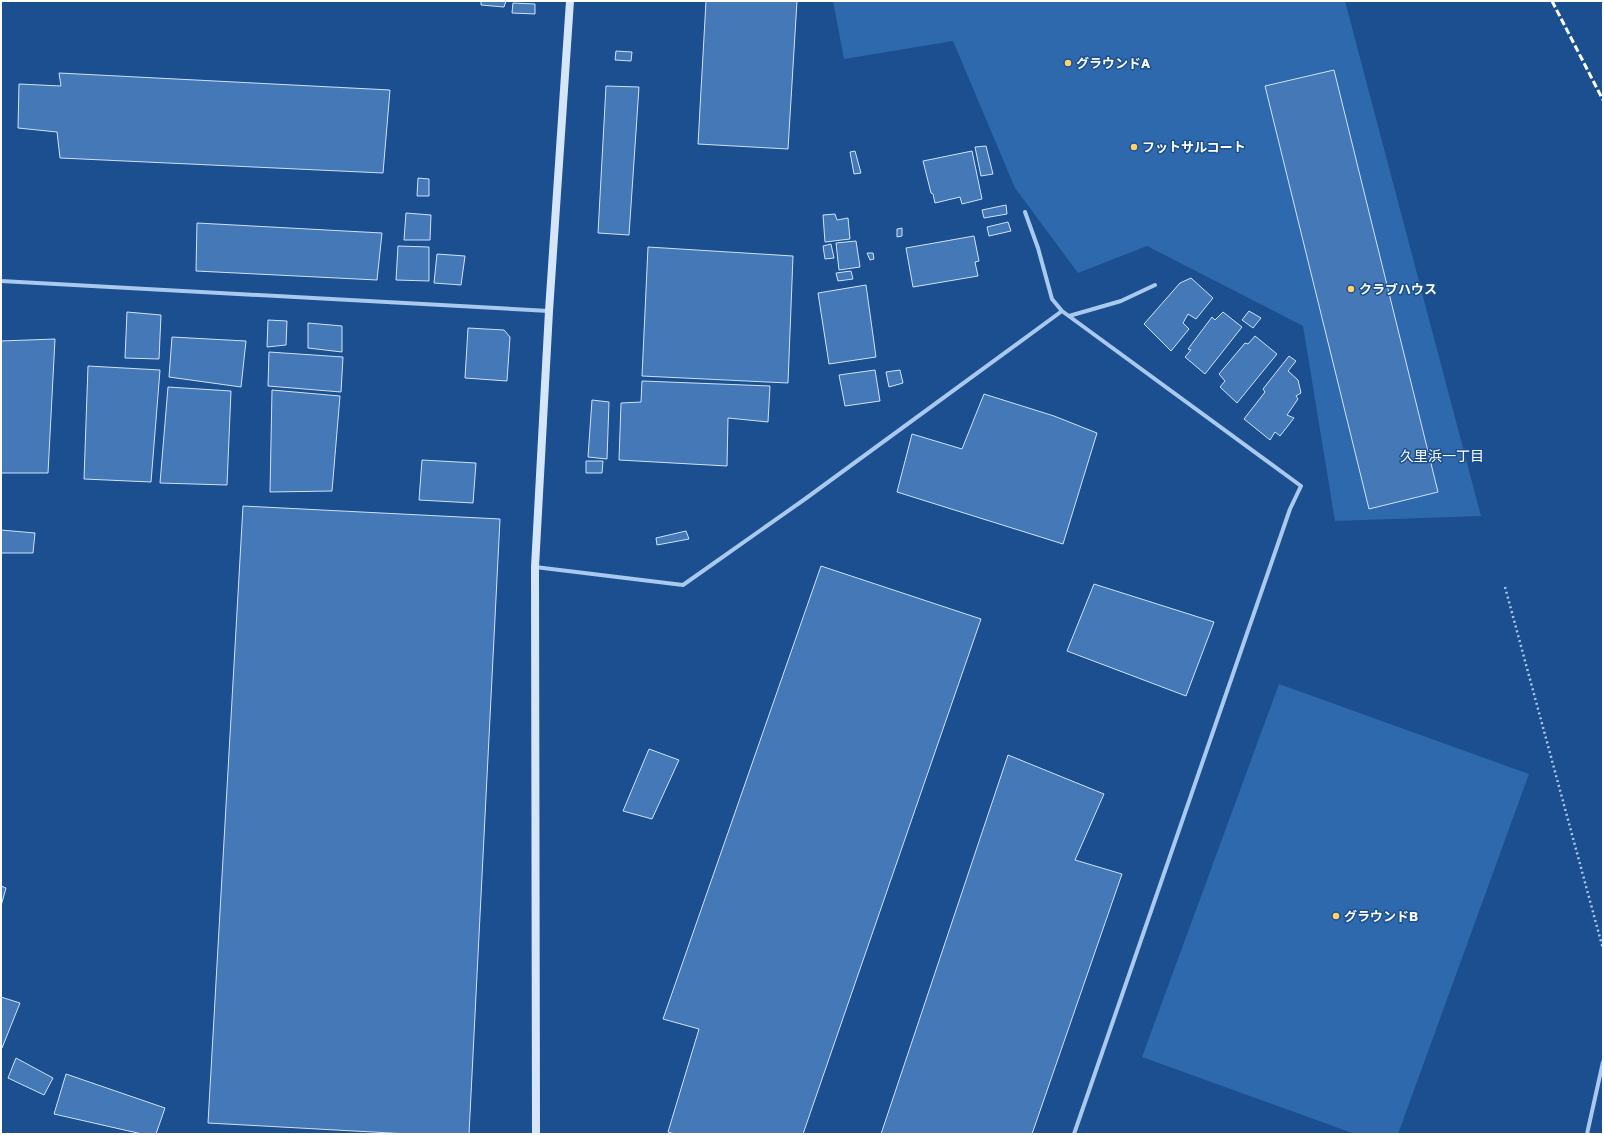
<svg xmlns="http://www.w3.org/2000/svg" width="1604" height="1135" viewBox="0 0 1604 1135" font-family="'Golos Text','Noto Sans JP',sans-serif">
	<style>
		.green { fill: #2e69ad }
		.building { fill: #4478b7; stroke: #cfe3fa }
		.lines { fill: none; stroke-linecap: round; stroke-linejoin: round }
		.path { stroke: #a9c9ee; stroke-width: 2.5; stroke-dasharray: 2 3; stroke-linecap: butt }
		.street { stroke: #a9c9ee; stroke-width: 4 }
		.secondary { stroke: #d6e6fa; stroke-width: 8 }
		.rail { stroke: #fff; stroke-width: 3; stroke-dasharray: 7 3; stroke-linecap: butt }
		.poi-dot { fill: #ffd166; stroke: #1b4f8f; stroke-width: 1.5 }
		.labels { text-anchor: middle; stroke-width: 3; stroke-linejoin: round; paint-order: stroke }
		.poi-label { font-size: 13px; font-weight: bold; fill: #fff; stroke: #1b4f8f; text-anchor: start }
		.neighbourhood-label { font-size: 14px; fill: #fff; stroke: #1b4f8f }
	</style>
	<rect width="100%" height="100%" fill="#1b4f8f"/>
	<path class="green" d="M 833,1 L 1345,1 L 1481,516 L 1335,521 L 1303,326 L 1147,246 L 1078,273 L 1015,188 L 953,41 L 844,59 Z
		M 1279,684 L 1529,774 L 1398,1134 L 1355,1134 L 1142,1057 Z"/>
	<path class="building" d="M 481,1 L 506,1 L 504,7 L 481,5 Z
		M 706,1 L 797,1 L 788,149 L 698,144 Z
		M 513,3 L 535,4 L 535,14 L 512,13 Z
		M 616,51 L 632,52 L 631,61 L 615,60 Z
		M 1334,70 L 1438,492 L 1369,509 L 1265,86 Z
		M 59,73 L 390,90 L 383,173 L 60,158 L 57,132 L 18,128 L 19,84 L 61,86 Z
		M 606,86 L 639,87 L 629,235 L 598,233 Z
		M 986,146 L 993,174 L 981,176 L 975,147 Z
		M 855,151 L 861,173 L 854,174 L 850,152 Z
		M 972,151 L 982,199 L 962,204 L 960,197 L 935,203 L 933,194 L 931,193 L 923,161 Z
		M 418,178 L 429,179 L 429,196 L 417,196 Z
		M 1006,205 L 1007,214 L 984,218 L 982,210 Z
		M 406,213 L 431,215 L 430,240 L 404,240 Z
		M 835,214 L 837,220 L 848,218 L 850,239 L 825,242 L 823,215 Z
		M 1008,222 L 1011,231 L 989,236 L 987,227 Z
		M 197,223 L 382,233 L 377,280 L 196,271 Z
		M 902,228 L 902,236 L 897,237 L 897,229 Z
		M 974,236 L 979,261 L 975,262 L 978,276 L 913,287 L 906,248 Z
		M 856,241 L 860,267 L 839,270 L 836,243 Z
		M 831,244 L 834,258 L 825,259 L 823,246 Z
		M 398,246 L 429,247 L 429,281 L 396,280 Z
		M 648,247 L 793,256 L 788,383 L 642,376 Z
		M 867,253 L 873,253 L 874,259 L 870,260 Z
		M 437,254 L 465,256 L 461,285 L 434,283 Z
		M 851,271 L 853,279 L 838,281 L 836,273 Z
		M 1191,278 L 1213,298 L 1196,319 L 1188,314 L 1183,323 L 1189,329 L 1171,351 L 1144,324 L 1180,283 Z
		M 866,285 L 876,357 L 829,364 L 818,293 Z
		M 1249,311 L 1261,318 L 1253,328 L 1242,320 Z
		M 127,312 L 161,315 L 159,359 L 125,358 Z
		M 1223,312 L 1242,327 L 1205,374 L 1185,357 L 1191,350 L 1188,349 L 1212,317 L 1215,320 Z
		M 268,320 L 287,321 L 286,345 L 267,347 Z
		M 308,323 L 342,326 L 342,352 L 308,348 Z
		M 468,328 L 504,330 L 510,337 L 507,381 L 465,378 Z
		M 1255,336 L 1277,354 L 1237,403 L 1220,387 L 1225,381 L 1219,374 L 1245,343 L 1248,344 Z
		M 172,337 L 246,341 L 241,387 L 169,377 Z
		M 55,339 L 48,473 L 1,473 L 1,341 Z
		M 269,352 L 343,357 L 341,392 L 268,386 Z
		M 1289,356 L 1296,361 L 1288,371 L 1298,380 L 1301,393 L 1296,396 L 1298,399 L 1287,415 L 1294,418 L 1280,436 L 1275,432 L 1270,440 L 1244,419 L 1265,392 L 1263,389 Z
		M 88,366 L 160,370 L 151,482 L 84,479 Z
		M 875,370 L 880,401 L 845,406 L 839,375 Z
		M 900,370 L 903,383 L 889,387 L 886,372 Z
		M 642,381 L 770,386 L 768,422 L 728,418 L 727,466 L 619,460 L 621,403 L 641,402 Z
		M 168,387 L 231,391 L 227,485 L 160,483 Z
		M 272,390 L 340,396 L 332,491 L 270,492 Z
		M 984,394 L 1054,416 L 1097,433 L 1063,544 L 897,492 L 912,434 L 962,449 Z
		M 592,400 L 609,402 L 607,459 L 588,457 Z
		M 422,460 L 476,463 L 473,503 L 419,500 Z
		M 586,461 L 603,461 L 602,473 L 586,473 Z
		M 243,506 L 500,519 L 469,1134 L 409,1134 L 208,1123 Z
		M 1,530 L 35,533 L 33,553 L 1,553 Z
		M 686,531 L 689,539 L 657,545 L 656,538 Z
		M 821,566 L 981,619 L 803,1134 L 675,1134 L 668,1132 L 699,1029 L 663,1019 Z
		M 1094,584 L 1214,622 L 1186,696 L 1067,651 Z
		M 649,749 L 679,760 L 652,819 L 623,811 Z
		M 1008,755 L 1104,794 L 1075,860 L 1122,874 L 1032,1134 L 881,1134 Z
		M 1,886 L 6,888 L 1,906 Z
		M 1,997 L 20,1003 L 2,1048 L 1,1047 Z
		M 16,1058 L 53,1078 L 44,1095 L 8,1078 Z
		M 66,1074 L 165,1108 L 156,1134 L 142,1134 L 54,1114 Z"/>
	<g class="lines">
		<path class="path" d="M 1505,587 L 1603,949"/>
		<path class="street" d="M 1025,212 L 1038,248 L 1052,299 L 1062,311
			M 1,281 L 549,311
			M 1069,316 L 1121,301 L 1155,285
			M 535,567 L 683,585 L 805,499 L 1062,311 L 1301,486 L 1290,509 L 1074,1134
			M 1587,1134 L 1603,1062"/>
		<path class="secondary" d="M 536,1134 L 535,567 L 549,311 L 570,1"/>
		<path class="rail" d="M 1552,1 L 1603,100"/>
	</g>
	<g class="poi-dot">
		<circle cx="1068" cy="63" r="4"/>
		<circle cx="1134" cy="147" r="4"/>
		<circle cx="1351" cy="289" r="4"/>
		<circle cx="1336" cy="916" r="4"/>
	</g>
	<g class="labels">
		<g class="poi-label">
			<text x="1076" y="68">グラウンドA</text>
			<text x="1142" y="152">フットサルコート</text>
			<text x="1359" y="294">クラブハウス</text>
			<text x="1344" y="921">グラウンドB</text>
		</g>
		<g class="neighbourhood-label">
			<text x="1442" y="461">久里浜一丁目</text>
		</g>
	</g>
	<rect width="1604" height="1135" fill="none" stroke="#ffffff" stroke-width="4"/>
</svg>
